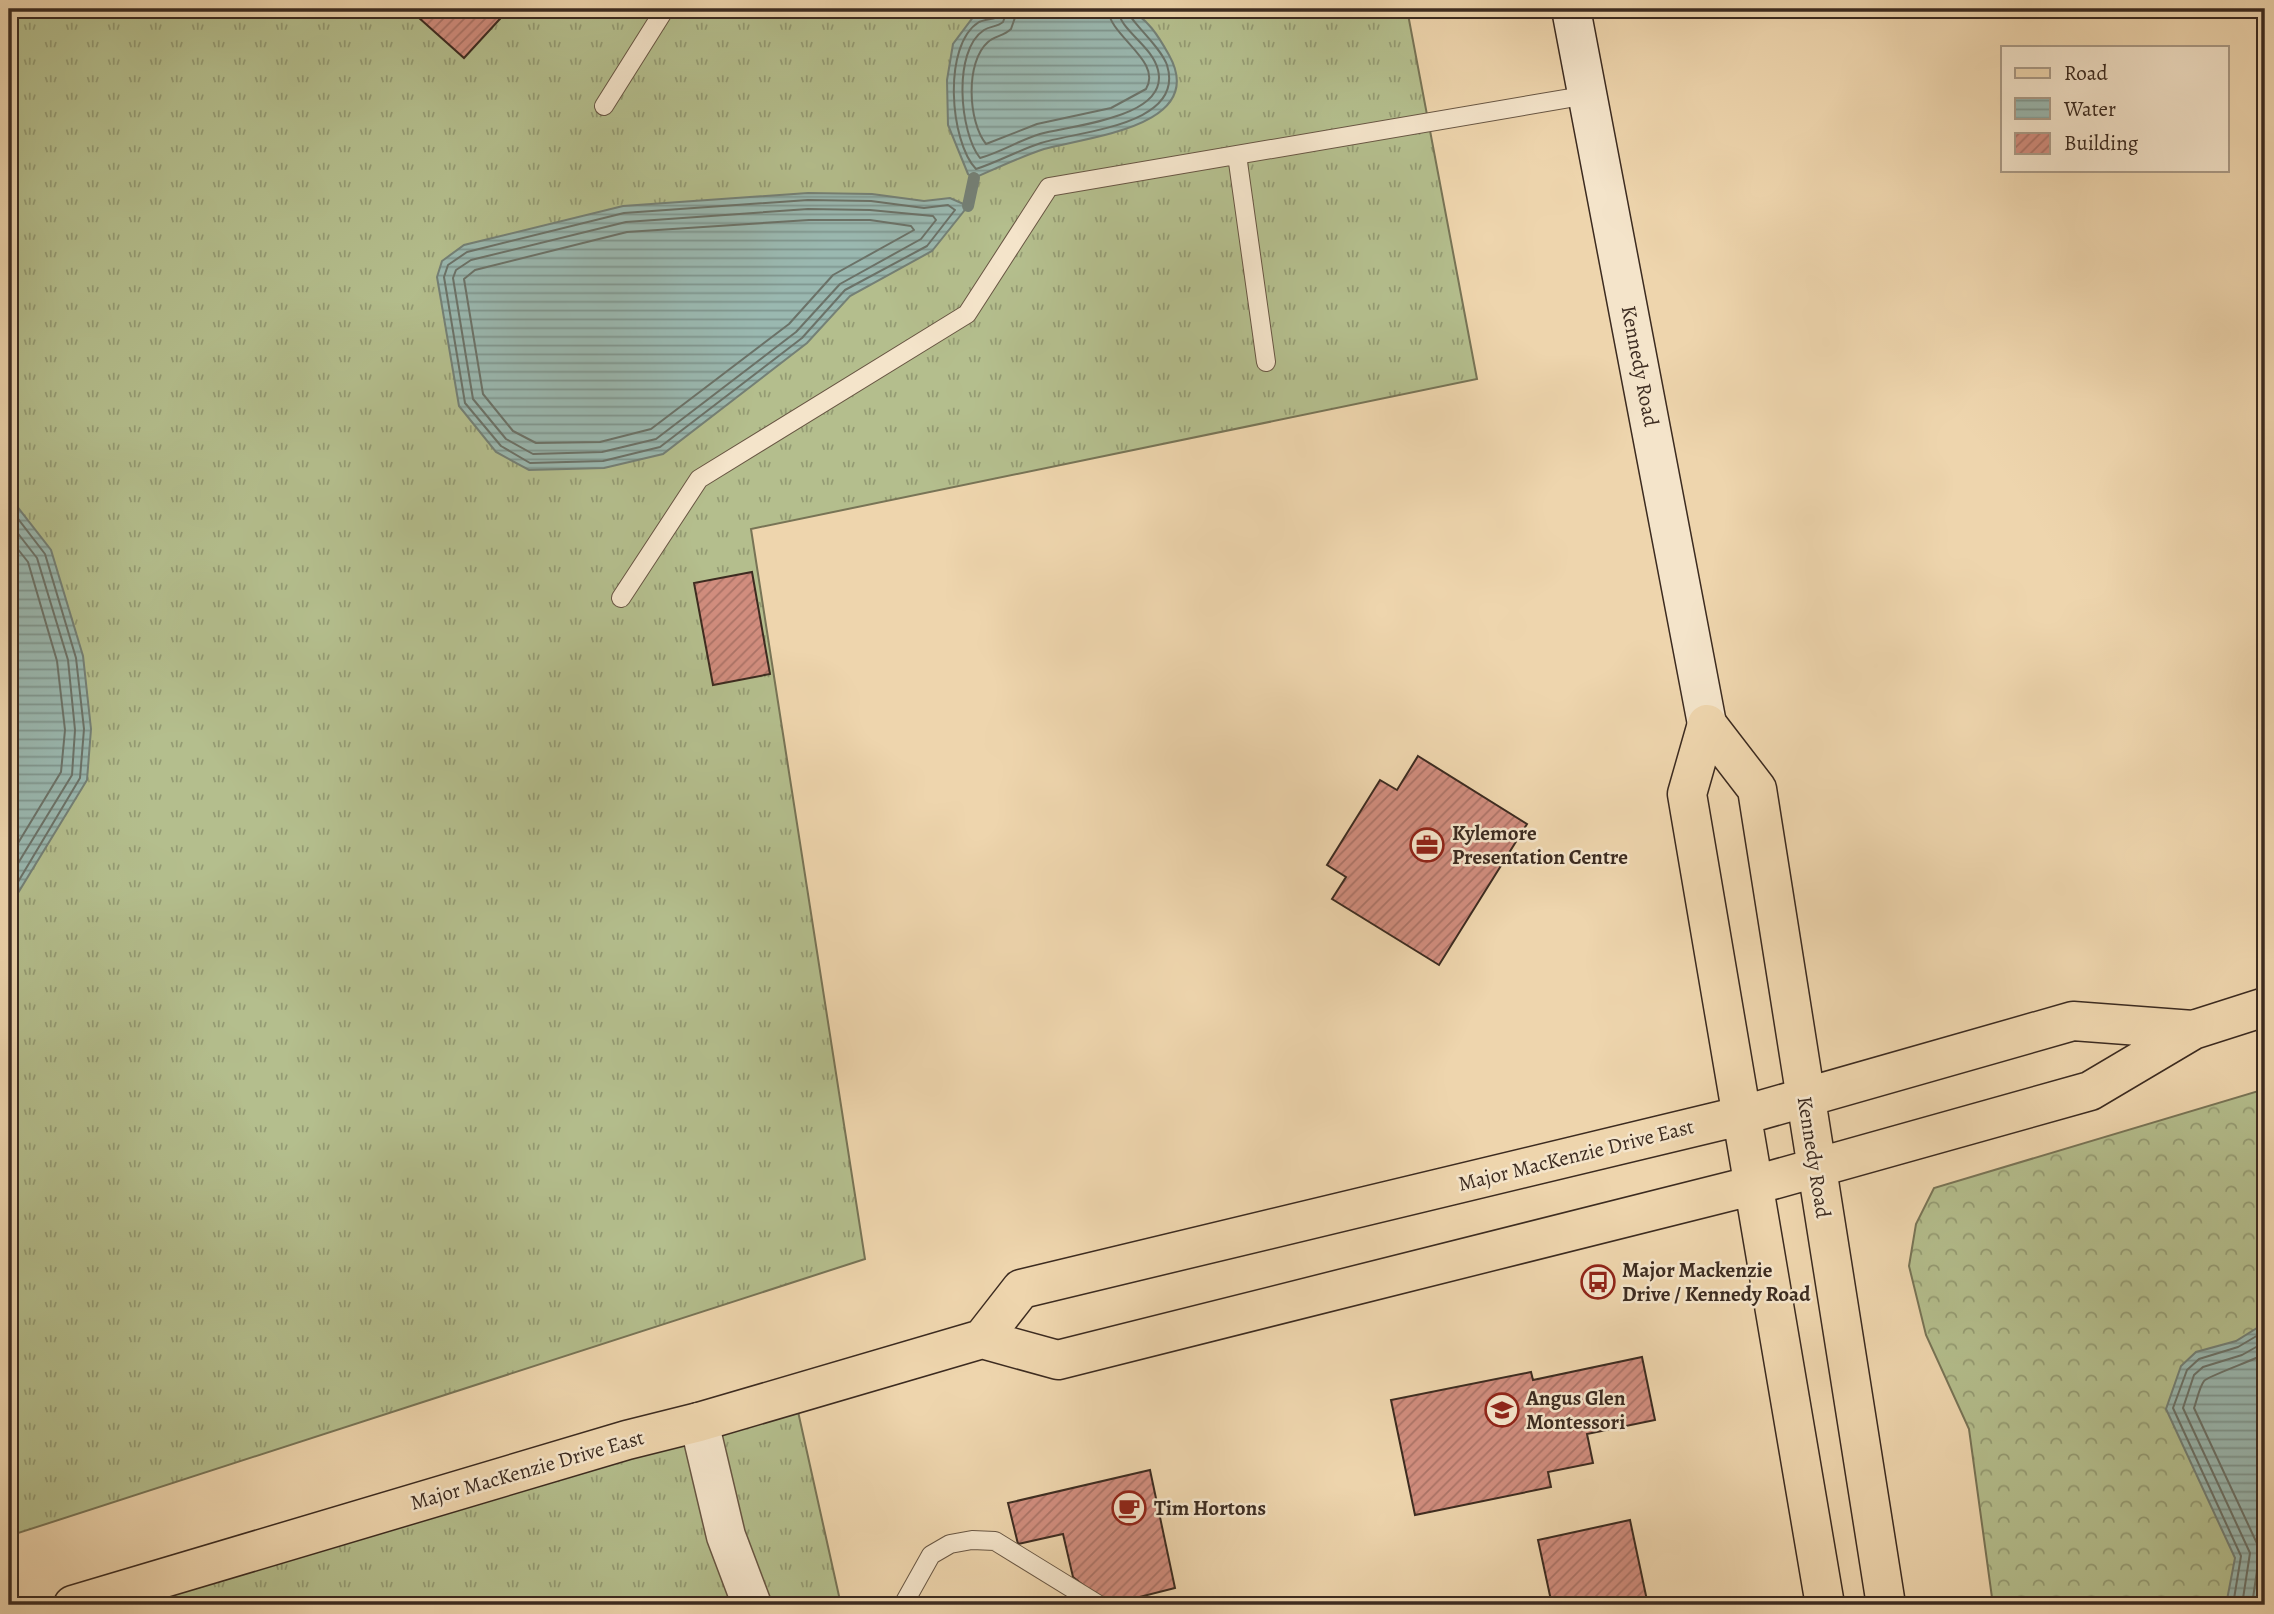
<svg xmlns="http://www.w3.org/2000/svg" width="2274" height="1614" viewBox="0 0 2274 1614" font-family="Alegreya,serif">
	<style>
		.grass { fill: url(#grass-tufts); stroke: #787456; stroke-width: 2 }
		.forest { fill: url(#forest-crowns); stroke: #787456; stroke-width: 2 }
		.water { fill: url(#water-rules); stroke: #748076; stroke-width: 2 }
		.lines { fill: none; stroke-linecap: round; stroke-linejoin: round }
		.shore { stroke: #6b7268; stroke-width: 2 }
		.stream { stroke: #748076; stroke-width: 12 }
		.building { fill: url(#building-hatch); stroke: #3c2b20; stroke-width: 2 }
		.service-casing { stroke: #685643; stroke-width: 20 }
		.tertiary-casing { stroke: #685643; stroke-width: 41 }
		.secondary-casing { stroke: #3c2b20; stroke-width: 41 }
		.primary-casing { stroke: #3c2b20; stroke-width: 41 }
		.service { stroke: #f4e4ca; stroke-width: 18 }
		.tertiary { stroke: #f4e4ca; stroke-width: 38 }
		.secondary { stroke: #f4e4ca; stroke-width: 38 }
		.primary { stroke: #eed5ad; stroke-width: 38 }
		.labels { text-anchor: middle; stroke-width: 5; stroke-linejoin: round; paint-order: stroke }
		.street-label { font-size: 21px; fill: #3c2b20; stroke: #f4e4ca }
		.poi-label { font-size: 21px; font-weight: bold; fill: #3c2b20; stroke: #f4e4ca; text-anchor: start }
	</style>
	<defs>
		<pattern id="grass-tufts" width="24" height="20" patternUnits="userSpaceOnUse" patternTransform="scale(1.75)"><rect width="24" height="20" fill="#b4be8d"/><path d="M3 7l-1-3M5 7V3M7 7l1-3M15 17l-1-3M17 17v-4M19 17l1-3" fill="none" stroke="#949b73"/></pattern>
		<pattern id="forest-crowns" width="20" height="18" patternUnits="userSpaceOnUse" patternTransform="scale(1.75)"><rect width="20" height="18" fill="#b4be8d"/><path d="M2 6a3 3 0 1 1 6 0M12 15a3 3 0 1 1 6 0" fill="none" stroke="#949b73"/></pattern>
		<pattern id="water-rules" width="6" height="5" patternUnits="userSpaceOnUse" patternTransform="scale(1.75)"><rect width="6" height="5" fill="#9ab8b0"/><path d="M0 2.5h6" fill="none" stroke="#7f968f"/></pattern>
		<pattern id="building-hatch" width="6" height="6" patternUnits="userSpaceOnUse" patternTransform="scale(1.75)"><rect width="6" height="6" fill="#d18d7e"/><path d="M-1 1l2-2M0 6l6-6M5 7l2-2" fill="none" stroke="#ab7367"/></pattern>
	</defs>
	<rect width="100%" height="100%" fill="#eed5ad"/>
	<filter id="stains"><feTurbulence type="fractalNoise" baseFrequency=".00286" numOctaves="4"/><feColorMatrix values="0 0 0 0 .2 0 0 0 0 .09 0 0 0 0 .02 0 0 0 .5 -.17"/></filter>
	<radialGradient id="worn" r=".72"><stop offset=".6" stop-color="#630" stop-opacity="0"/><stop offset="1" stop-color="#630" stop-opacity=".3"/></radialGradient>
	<path class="grass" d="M 9,9 L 1407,9 L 1477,379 L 751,529 L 865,1259 L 9,1536 Z
		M 791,1380 L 841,1605 L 31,1605 Z"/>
	<path class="forest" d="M 2265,1089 L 2265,1605 L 1993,1605 L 1969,1429 L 1926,1335 L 1909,1266 L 1916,1224 L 1934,1188 Z"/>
	<path class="water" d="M 1006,9 L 1127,9 C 1147,17 1159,37 1169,55 C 1209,127 1086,137 1044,149 C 1020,157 997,168 974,178 L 968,174 L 948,125 L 947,80 L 953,44 L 974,16 Z
		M 808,193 L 872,194 L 924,201 L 950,198 L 968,206 L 932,251 L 850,296 L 807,343 L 663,454 L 604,468 L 529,470 L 496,452 L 459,406 L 437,277 L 442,261 L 464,245 L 623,206 Z
		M 9,496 L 51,550 L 83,656 L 91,729 L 87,780 L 18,893 L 9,914 Z
		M 2265,1323 L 2265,1605 L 2226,1605 L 2235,1558 L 2166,1409 L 2181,1366 L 2196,1352 L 2236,1341 Z"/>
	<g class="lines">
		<path class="shore" d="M 999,9 L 995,18 C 991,19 983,20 979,22 C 942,45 950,142 976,169 C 998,162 1019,150 1041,143 C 1078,131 1186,126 1167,65 C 1160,45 1128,20 1127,9
			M 1008,9 L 1003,22 C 997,27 990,26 984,30 C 952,51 960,133 980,158 C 1001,152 1020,140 1040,134 C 1072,125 1170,118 1158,70 C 1152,45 1119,30 1118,9
			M 1018,9 L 1011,29 C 1004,36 994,36 988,42 C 965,62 968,122 986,144 L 1037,124 L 1111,108 L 1146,89 C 1163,61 1109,36 1108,9
			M 808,200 L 871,201 L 924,208 L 948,205 L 955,210 L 927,246 L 845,290 L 802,338 L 660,447 L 603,461 L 530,463 L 501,446 L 465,403 L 444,277 L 448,265 L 467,252 L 624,213 Z
			M 808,209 L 870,210 L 933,216 L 936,220 L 921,239 L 840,284 L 796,332 L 656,439 L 602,452 L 533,454 L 506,439 L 473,399 L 453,278 L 456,270 L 471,260 L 626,222 Z
			M 809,220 L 870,220 L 911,226 L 914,230 L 833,275 L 789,324 L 651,429 L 600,442 L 536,443 L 513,431 L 483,394 L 464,279 L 475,270 L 627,232 Z
			M 9,507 L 45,554 L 76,658 L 84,729 L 80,778 L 9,897
			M 9,522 L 37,558 L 68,660 L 75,730 L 72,775 L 9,878
			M 9,538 L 28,562 L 57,661 L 65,730 L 61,772 L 9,858
			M 2233,1605 L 2241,1556 L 2173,1408 L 2187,1370 L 2199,1359 L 2238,1347 L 2265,1331
			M 2242,1605 L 2250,1553 L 2183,1408 L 2194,1375 L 2203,1367 L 2242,1355 L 2265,1342
			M 2252,1605 L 2260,1550 L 2194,1408 C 2197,1400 2199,1388 2204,1381 C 2206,1377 2254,1360 2265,1354"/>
		<path class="stream" d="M 968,206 L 974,178"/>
	</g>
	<path class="building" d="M 409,9 L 509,9 L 464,58 Z
		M 752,572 L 770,674 L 713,685 L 694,583 Z
		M 1418,756 L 1527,824 L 1439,965 L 1332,899 L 1346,877 L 1327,865 L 1380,780 L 1397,790 Z
		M 1642,1357 L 1655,1420 L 1587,1434 L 1593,1463 L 1548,1472 L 1551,1487 L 1415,1515 L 1391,1400 L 1531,1372 L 1533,1380 Z
		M 1150,1470 L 1175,1588 L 1108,1605 L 1073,1577 L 1063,1534 L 1018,1544 L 1008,1503 Z
		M 1630,1520 L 1648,1605 L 1552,1605 L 1538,1540 Z"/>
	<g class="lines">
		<defs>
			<path id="service" d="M 604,106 L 665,9
				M 1237,155 L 1266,362
				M 621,598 L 699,479 L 967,314 L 1049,187 L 1588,95
				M 903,1605 L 931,1555 L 950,1544 L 972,1540 L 995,1541 L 1099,1605"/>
			<path id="tertiary" d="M 699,1422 L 726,1536 L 752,1605"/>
			<path id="secondary" d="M 1571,9 L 1707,724"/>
			<path id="primary" d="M 1707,724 L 1757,789 L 1886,1605
				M 1707,724 L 1687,794 L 1825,1605
				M 982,1339 L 1021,1289 L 1740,1116 L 2073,1021 L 2193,1030
				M 73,1605 L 627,1440 L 699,1422 L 982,1339 L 1058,1360 L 1751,1186 L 2090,1091 L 2193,1030 L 2265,1007"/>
		</defs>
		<use href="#service" class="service-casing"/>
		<use href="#tertiary" class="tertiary-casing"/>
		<use href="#secondary" class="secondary-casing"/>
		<use href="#primary" class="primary-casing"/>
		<use href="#service" class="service"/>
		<use href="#tertiary" class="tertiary"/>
		<use href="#secondary" class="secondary"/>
		<use href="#primary" class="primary"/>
	</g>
	<defs>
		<symbol id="office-ring" viewBox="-11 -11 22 22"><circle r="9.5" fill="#f4e4ca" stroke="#8f2418" stroke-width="1.5"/><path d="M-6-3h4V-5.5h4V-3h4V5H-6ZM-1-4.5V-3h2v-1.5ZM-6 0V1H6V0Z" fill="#8f2418"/></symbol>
		<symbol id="bus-ring" viewBox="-11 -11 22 22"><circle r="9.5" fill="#f4e4ca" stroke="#8f2418" stroke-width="1.5"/><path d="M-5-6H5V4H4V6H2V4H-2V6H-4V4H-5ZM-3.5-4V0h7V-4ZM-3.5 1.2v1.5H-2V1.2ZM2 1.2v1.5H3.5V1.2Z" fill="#8f2418"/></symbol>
		<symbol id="school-ring" viewBox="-11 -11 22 22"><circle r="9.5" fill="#f4e4ca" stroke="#8f2418" stroke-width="1.5"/><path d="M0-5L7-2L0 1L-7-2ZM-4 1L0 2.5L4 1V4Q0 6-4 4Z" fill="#8f2418"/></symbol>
		<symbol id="cafe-ring" viewBox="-11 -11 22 22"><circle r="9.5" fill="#f4e4ca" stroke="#8f2418" stroke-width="1.5"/><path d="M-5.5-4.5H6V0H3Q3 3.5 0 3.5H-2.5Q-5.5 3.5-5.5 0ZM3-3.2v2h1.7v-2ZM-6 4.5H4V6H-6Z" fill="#8f2418"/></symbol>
	</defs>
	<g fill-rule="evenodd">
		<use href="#office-ring" x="1408" y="826" width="38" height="38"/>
		<use href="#bus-ring" x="1579" y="1263" width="38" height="38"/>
		<use href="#school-ring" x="1483" y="1391" width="38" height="38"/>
		<use href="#cafe-ring" x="1110" y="1489" width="38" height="38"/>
	</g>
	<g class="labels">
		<g class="street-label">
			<text transform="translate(1640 366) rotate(79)" y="7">Kennedy Road</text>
			<text transform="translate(1576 1155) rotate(-14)" y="7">Major MacKenzie Drive East</text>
			<text transform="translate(1814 1157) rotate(81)" y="7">Kennedy Road</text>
			<text transform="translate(527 1470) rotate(-16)" y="7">Major MacKenzie Drive East</text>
		</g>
		<g class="poi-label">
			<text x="1452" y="840">Kylemore<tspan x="1452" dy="24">Presentation Centre</tspan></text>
			<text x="1622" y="1277">Major Mackenzie<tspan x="1622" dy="24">Drive / Kennedy Road</tspan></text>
			<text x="1526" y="1405">Angus Glen<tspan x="1526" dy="24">Montessori</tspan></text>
			<text x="1154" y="1515">Tim Hortons</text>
		</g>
	</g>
	<rect width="2274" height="1614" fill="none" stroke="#eed5ad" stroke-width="35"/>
	<rect x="10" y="10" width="2253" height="1593" fill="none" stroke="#3c2b20" stroke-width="3.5"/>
	<rect x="18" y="18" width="2239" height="1579" fill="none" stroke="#3c2b20" stroke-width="2"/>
	<rect x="2001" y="46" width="228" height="126" fill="#f4e4ca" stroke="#aa9a86" stroke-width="2"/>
	<rect x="2015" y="68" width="35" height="10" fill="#eed5ad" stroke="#aa9a86" stroke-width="2"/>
	<text x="2064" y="80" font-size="21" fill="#3c2b20">Road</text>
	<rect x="2015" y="98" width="35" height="21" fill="url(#water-rules)" stroke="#aa9a86" stroke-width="2"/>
	<text x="2064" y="116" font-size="21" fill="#3c2b20">Water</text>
	<rect x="2015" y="133" width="35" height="21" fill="url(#building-hatch)" stroke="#aa9a86" stroke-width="2"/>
	<text x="2064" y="150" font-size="21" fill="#3c2b20">Building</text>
	<rect width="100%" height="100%" filter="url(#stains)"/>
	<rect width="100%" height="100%" fill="url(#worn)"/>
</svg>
